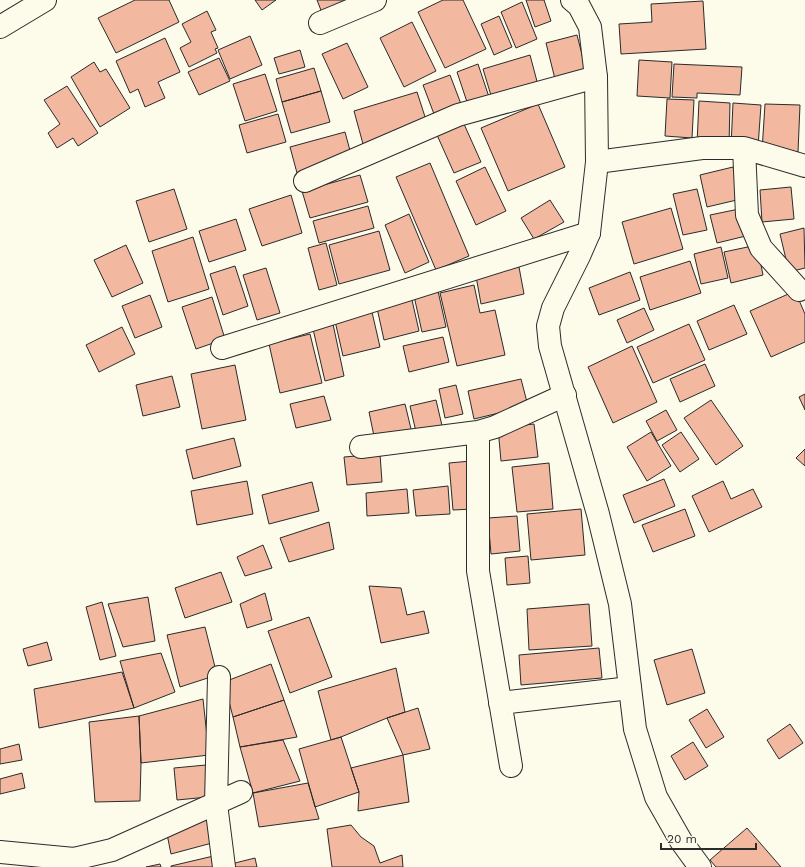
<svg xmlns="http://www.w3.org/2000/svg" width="805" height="867" viewBox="0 0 805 867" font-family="'Work Sans',sans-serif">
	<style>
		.building { fill: #f2b8a0; stroke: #2b2b2b }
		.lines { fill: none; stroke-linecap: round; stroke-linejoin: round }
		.street-casing { stroke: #2b2b2b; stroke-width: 24 }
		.secondary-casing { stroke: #2b2b2b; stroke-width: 24 }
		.street { stroke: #fdfbea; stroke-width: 22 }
		.secondary { stroke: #fdfbea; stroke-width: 22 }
	</style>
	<rect width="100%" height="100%" fill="#fdfbea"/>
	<path class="building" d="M 135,0 L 169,0 L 179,22 L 116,53 L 98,18 Z
		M 255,0 L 276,0 L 262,10 Z
		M 317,0 L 351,0 L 324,18 Z
		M 443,0 L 463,0 L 486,49 L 445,68 L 418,12 Z
		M 526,0 L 544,0 L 551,21 L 535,27 Z
		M 703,1 L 706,49 L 621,54 L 619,24 L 652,22 L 651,4 Z
		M 522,2 L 537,39 L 516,48 L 501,12 Z
		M 207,11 L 216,30 L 211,32 L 218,48 L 215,49 L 217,53 L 189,67 L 180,48 L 191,42 L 182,24 Z
		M 499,16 L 512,47 L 494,55 L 481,24 Z
		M 412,22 L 436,71 L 404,87 L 380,38 Z
		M 577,35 L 587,74 L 556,83 L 546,43 Z
		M 250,36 L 262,65 L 230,79 L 218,50 Z
		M 165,38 L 180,72 L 158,82 L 165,98 L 145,107 L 138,89 L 130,93 L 116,61 Z
		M 347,43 L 368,87 L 343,99 L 322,54 Z
		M 300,50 L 305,67 L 279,74 L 274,58 Z
		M 530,55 L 539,89 L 493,102 L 483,69 Z
		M 219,58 L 230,81 L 199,95 L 188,72 Z
		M 639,60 L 672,62 L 670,98 L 637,96 Z
		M 94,62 L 100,72 L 106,69 L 130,108 L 100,127 L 71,77 Z
		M 478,64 L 490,100 L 469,108 L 457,72 Z
		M 674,64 L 742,67 L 740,95 L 697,93 L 697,98 L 672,97 Z
		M 314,68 L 321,91 L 282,102 L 276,79 Z
		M 265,74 L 277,111 L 245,121 L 233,84 Z
		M 450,75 L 461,104 L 434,114 L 423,85 Z
		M 67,86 L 98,133 L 78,146 L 73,138 L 57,148 L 48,133 L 60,124 L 44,100 Z
		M 321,91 L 330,122 L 291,133 L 282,102 Z
		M 417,92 L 427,123 L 363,144 L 354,111 Z
		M 667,99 L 694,100 L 692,138 L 665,136 Z
		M 699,101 L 730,103 L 729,145 L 697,144 Z
		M 733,103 L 761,105 L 758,147 L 731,146 Z
		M 538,104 L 565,167 L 508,191 L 481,128 Z
		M 765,104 L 800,105 L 798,152 L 762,151 Z
		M 278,114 L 286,142 L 247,153 L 239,125 Z
		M 464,124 L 481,162 L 454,173 L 437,135 Z
		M 345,132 L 352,158 L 297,173 L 290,147 Z
		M 430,163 L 469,256 L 436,270 L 396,177 Z
		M 485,167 L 506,211 L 476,225 L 456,181 Z
		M 733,167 L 741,199 L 707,207 L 700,175 Z
		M 360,175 L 368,202 L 310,218 L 302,191 Z
		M 791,187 L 794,219 L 762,222 L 760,190 Z
		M 174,189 L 187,229 L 149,242 L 136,201 Z
		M 697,189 L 707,230 L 683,235 L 673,194 Z
		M 291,195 L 302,233 L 262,246 L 249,209 Z
		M 550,200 L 564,222 L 534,239 L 521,218 Z
		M 368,206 L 374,228 L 319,243 L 313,221 Z
		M 671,208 L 683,249 L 634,264 L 622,222 Z
		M 744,208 L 750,235 L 717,243 L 710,215 Z
		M 409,214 L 429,262 L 405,273 L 385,225 Z
		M 236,219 L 246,250 L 209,262 L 199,231 Z
		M 804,228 L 805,268 L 789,272 L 780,234 Z
		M 379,231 L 390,270 L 339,284 L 329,245 Z
		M 193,237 L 209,289 L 168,302 L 152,251 Z
		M 326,243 L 337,285 L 319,290 L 308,248 Z
		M 126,245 L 143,283 L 112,297 L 94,260 Z
		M 757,245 L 763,275 L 731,283 L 724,252 Z
		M 721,247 L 728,278 L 701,284 L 694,254 Z
		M 690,261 L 701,293 L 650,310 L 640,277 Z
		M 235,266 L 248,306 L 223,315 L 210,274 Z
		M 519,267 L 524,294 L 481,304 L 476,276 Z
		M 266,268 L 280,313 L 257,320 L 243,275 Z
		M 630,272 L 640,300 L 599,315 L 589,288 Z
		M 474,285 L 480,313 L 495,310 L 505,355 L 457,366 L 440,293 Z
		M 438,291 L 446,327 L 422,332 L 414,296 Z
		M 795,291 L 805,314 L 805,342 L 771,357 L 750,311 Z
		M 150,295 L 162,327 L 135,338 L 122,306 Z
		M 212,297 L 225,339 L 196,349 L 182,307 Z
		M 412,300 L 419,331 L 384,340 L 377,308 Z
		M 734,305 L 747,334 L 709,350 L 697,321 Z
		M 644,308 L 654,330 L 627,343 L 617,320 Z
		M 372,312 L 380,347 L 343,356 L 335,321 Z
		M 333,324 L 344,376 L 325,381 L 313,329 Z
		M 689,324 L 705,360 L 653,383 L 637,347 Z
		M 122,327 L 135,354 L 99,372 L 86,345 Z
		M 310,334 L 322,383 L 280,393 L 269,344 Z
		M 443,337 L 449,362 L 409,372 L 403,346 Z
		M 632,346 L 657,402 L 613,423 L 588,367 Z
		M 705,364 L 715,386 L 680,402 L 670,379 Z
		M 235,365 L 246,420 L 202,429 L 191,374 Z
		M 172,376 L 180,407 L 143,416 L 136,385 Z
		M 521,379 L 528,406 L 474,419 L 468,391 Z
		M 456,385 L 463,414 L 445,418 L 439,389 Z
		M 805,394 L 805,410 L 799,397 Z
		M 324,396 L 331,420 L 296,428 L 290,404 Z
		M 436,400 L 443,430 L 417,436 L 410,406 Z
		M 711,400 L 743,446 L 716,465 L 684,418 Z
		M 405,404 L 412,433 L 375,441 L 369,412 Z
		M 666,410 L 677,430 L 657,441 L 646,421 Z
		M 534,424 L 538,457 L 501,461 L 498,428 Z
		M 651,432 L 671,466 L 647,481 L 627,447 Z
		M 681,432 L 699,459 L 680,472 L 662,445 Z
		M 234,438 L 241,466 L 193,479 L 186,450 Z
		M 805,449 L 805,466 L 796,458 Z
		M 380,454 L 382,482 L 347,485 L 344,457 Z
		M 471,461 L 474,509 L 453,510 L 449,463 Z
		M 549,463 L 553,509 L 517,512 L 512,467 Z
		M 664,479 L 675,506 L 634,523 L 623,495 Z
		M 247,481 L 253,514 L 197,525 L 191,491 Z
		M 723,481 L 731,499 L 753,489 L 762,507 L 709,532 L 692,496 Z
		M 312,482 L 319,511 L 269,524 L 262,495 Z
		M 448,486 L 450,514 L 416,516 L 413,490 Z
		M 407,489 L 409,513 L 367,516 L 366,493 Z
		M 581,509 L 585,555 L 531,560 L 527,514 Z
		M 685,509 L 695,536 L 653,552 L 642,525 Z
		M 517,516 L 520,551 L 491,554 L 488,518 Z
		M 329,522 L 334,549 L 289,562 L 280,538 Z
		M 263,545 L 272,568 L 245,576 L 237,557 Z
		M 528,556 L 530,583 L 507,585 L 505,558 Z
		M 221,572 L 232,602 L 185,618 L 175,588 Z
		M 369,586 L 401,588 L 407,615 L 424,611 L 429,633 L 381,643 Z
		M 265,593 L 272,620 L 247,628 L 240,604 Z
		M 148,597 L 155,641 L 123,647 L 108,604 Z
		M 102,602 L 116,656 L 100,660 L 86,607 Z
		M 589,604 L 592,646 L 529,650 L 527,609 Z
		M 309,617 L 332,677 L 290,693 L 268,631 Z
		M 205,627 L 217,675 L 180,687 L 167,635 Z
		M 47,642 L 52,660 L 28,666 L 23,649 Z
		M 599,648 L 602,678 L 521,685 L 519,655 Z
		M 692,649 L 705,693 L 667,705 L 654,660 Z
		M 161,653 L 175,692 L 134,708 L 120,661 Z
		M 271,664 L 284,700 L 233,717 L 224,682 Z
		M 396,668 L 405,712 L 387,718 L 341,737 L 331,740 L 318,691 Z
		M 122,672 L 134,708 L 39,728 L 34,689 Z
		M 203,699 L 209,755 L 141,763 L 139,716 Z
		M 284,700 L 297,737 L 240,747 L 233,717 Z
		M 418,708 L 430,749 L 403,755 L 387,718 Z
		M 707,709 L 724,737 L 706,748 L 689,720 Z
		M 139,716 L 141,763 L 140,801 L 95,802 L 89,722 Z
		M 790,724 L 803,743 L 779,759 L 767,740 Z
		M 341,737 L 359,792 L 315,807 L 299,749 Z
		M 283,740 L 300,781 L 253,793 L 240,747 Z
		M 693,742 L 708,766 L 685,780 L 671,756 Z
		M 19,744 L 22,760 L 0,764 L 0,749 Z
		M 403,755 L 409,802 L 358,811 L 359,792 L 351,768 Z
		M 206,765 L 208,797 L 177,800 L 174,768 Z
		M 22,773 L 25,788 L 0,794 L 0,779 Z
		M 308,783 L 319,819 L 259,827 L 253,793 Z
		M 207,808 L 212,843 L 171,854 L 166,829 Z
		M 351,825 L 361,837 L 374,846 L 380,863 L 402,855 L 403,867 L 332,867 L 327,829 Z
		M 747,828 L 781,867 L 716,867 L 710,860 Z
		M 222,854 L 223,867 L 171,867 L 171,866 Z
		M 255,858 L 257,867 L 231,867 L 231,864 Z
		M 160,864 L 161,867 L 146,867 Z"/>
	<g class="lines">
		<defs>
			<path id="street" d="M 320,23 L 375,0
				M 0,27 L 45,0
				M 744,148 L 747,215 L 761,248 L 799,290
				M 597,162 L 702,148 L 744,148 L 805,166
				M 305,181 L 458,115 L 596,77
				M 222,348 L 589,233
				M 478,432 L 478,571 L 511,766
				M 361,447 L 478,432 L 495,427 L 565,395
				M 219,677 L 216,804 L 224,867
				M 500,703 L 630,688
				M 0,852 L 74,859 L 112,850 L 241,792"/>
			<path id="secondary" d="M 572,0 L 579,6 L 590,27 L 596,77 L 597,162 L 589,233 L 579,256 L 553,308 L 548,326 L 550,346 L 598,514 L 620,604 L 635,729 L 656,797 L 681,841 L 700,867"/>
		</defs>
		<use href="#street" class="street-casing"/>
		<use href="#secondary" class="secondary-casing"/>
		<use href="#street" class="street"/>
		<use href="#secondary" class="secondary"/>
	</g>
	<path d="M661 843v6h95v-6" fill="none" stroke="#2b2b2b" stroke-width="2"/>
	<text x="667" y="843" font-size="12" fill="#2b2b2b" stroke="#fdfbea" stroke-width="3" paint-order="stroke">20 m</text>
</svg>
